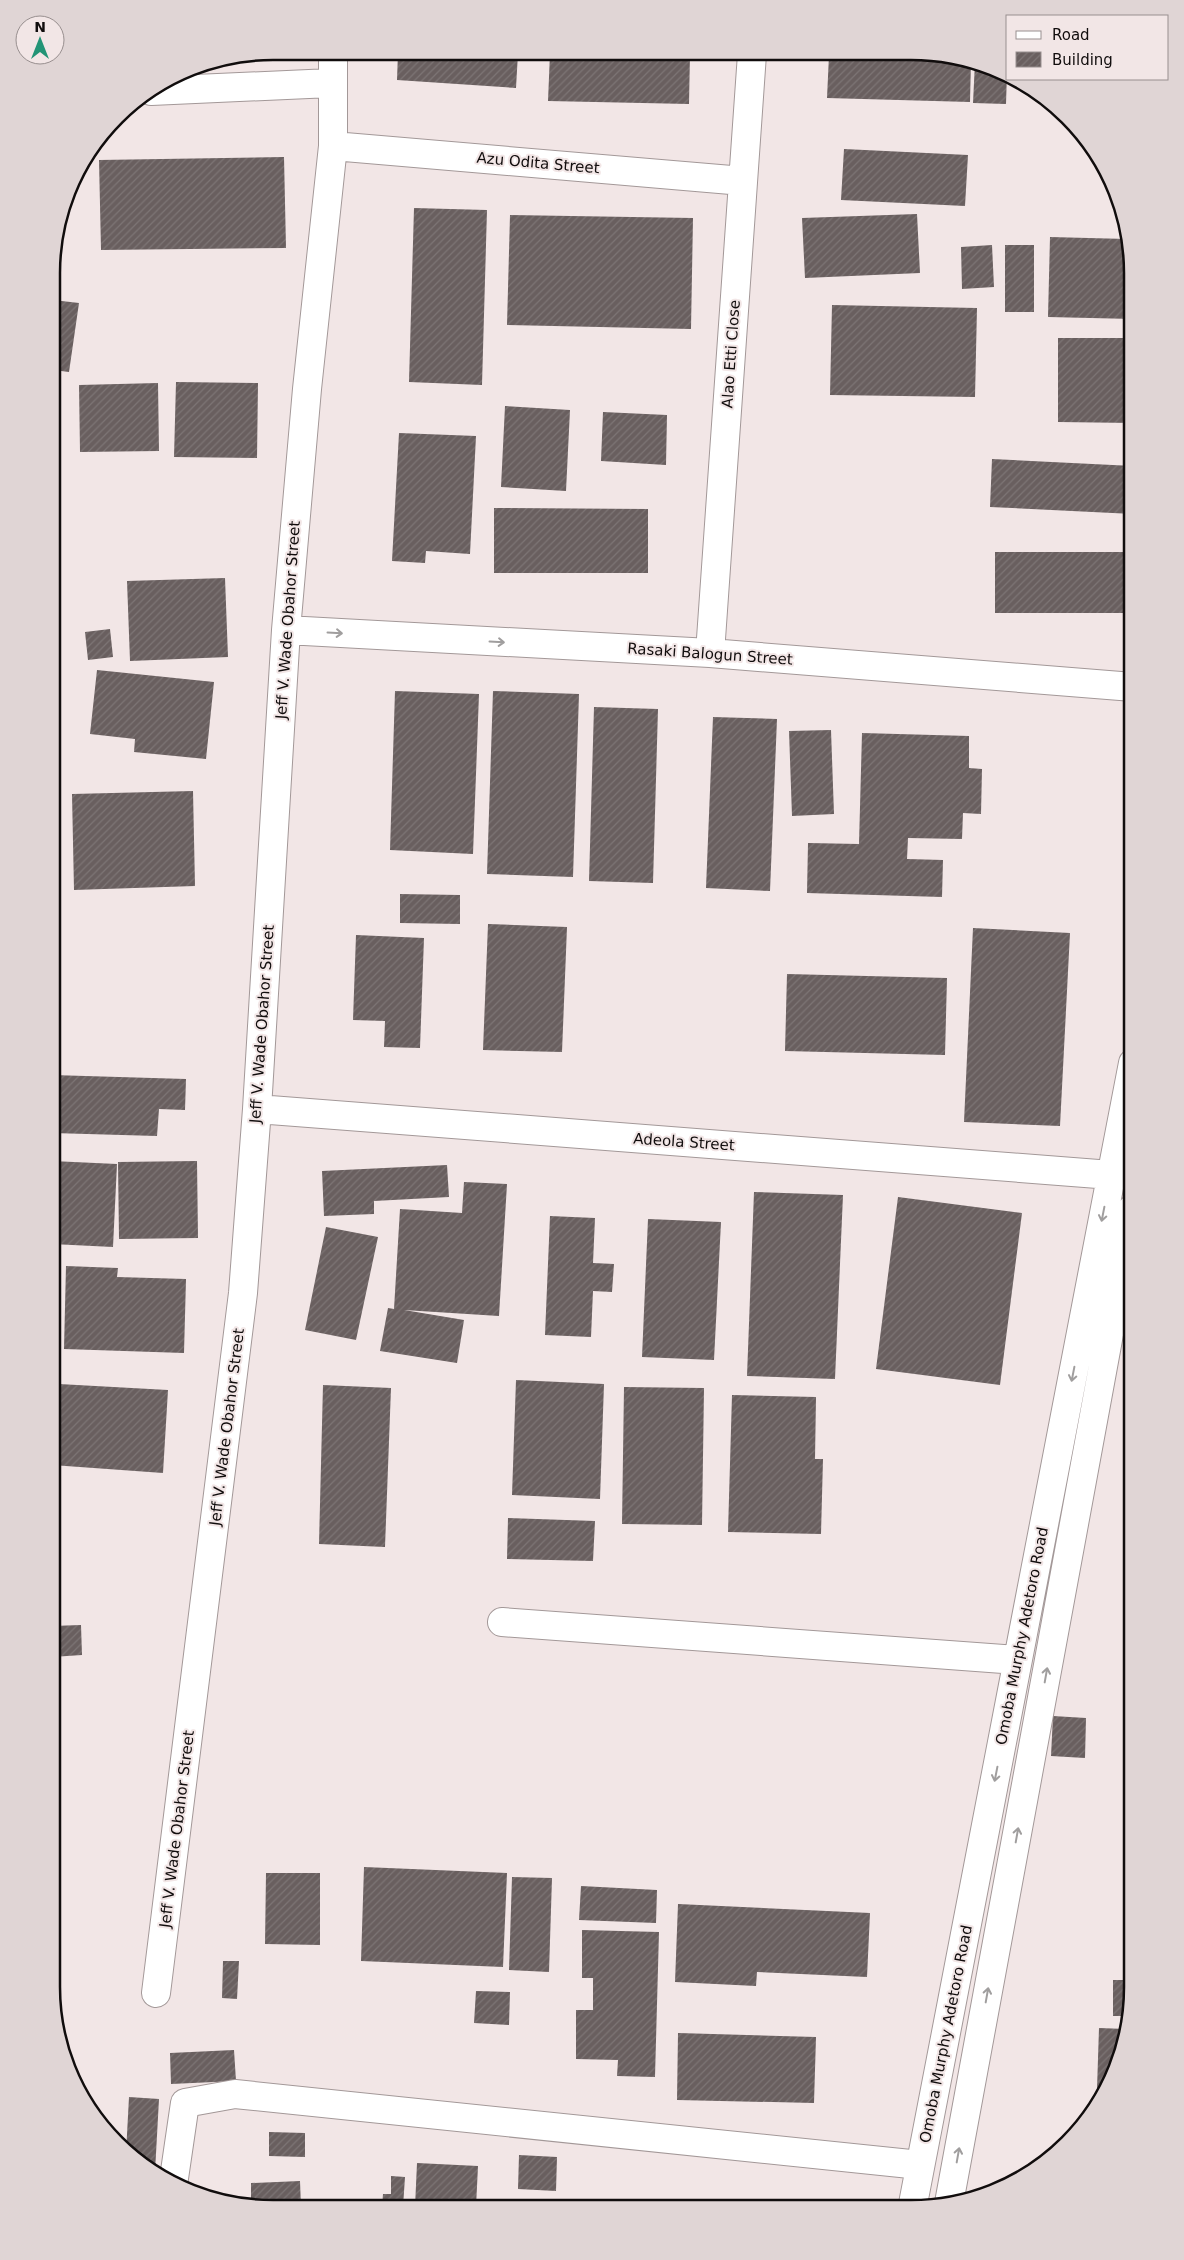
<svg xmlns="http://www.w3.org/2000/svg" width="1184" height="2260" viewBox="0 0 1184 2260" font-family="'DejaVu Sans',sans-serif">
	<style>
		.building { fill: url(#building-hatch) }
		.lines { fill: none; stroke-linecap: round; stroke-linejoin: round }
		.minor-casing { stroke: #a39898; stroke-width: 30 }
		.minor { stroke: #fff; stroke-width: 28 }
		.oneway { stroke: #a09e9e }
		.labels { text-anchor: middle; stroke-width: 4; stroke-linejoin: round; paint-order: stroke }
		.street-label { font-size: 15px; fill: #110d0d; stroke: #f2e6e6 }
		.rim { fill: none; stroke: #110d0d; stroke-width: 2.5 }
	</style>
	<defs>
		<pattern id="building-hatch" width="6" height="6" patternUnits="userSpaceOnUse" patternTransform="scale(1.25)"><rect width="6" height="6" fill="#695f5f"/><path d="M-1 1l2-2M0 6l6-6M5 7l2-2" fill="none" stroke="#7d7575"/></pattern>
	</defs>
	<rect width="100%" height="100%" fill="#f2e6e6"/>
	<path class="building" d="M 398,52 L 518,53 L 516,88 L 397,80 Z
		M 550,53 L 690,54 L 689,104 L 548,101 Z
		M 829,55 L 954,55 L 971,61 L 970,102 L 827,98 Z
		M 975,62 L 1007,73 L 1006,104 L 973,103 Z
		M 844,149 L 968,155 L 965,206 L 841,200 Z
		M 284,157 L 286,248 L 101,250 L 99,160 Z
		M 414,208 L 487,210 L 482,385 L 409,382 Z
		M 917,214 L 920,273 L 805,278 L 802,218 Z
		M 510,215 L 693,218 L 691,329 L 507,325 Z
		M 1050,237 L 1127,239 L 1133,273 L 1133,319 L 1048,317 Z
		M 992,245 L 994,287 L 962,289 L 961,247 Z
		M 1005,245 L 1034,245 L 1034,312 L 1005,312 Z
		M 53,300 L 79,303 L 69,372 L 53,370 Z
		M 832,305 L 977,308 L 975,397 L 830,395 Z
		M 1058,338 L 1133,338 L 1133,423 L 1058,422 Z
		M 176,382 L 258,383 L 257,458 L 174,457 Z
		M 158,383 L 159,451 L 80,452 L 79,385 Z
		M 505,406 L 570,410 L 566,491 L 501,487 Z
		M 603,412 L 667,415 L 666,465 L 601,461 Z
		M 399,433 L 476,436 L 470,554 L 426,551 L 425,563 L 392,561 Z
		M 992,459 L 1133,466 L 1133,514 L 990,507 Z
		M 494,508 L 648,509 L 648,573 L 494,573 Z
		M 995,552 L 1133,552 L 1133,613 L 995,613 Z
		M 225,578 L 228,657 L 130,661 L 127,581 Z
		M 110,629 L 113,657 L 88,660 L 85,632 Z
		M 97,670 L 214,682 L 206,759 L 134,752 L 135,739 L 90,734 Z
		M 395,691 L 479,694 L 473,854 L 390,850 Z
		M 493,691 L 579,694 L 573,877 L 487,874 Z
		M 594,707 L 658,709 L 653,883 L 589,881 Z
		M 713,717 L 777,719 L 770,891 L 706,888 Z
		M 831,730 L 834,814 L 792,816 L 789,731 Z
		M 862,733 L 969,736 L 969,768 L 982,769 L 981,814 L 963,813 L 962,839 L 908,838 L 907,859 L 943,860 L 942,897 L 807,893 L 808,843 L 859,844 Z
		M 193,791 L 195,886 L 74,890 L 72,794 Z
		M 400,894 L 460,895 L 460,924 L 400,923 Z
		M 488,924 L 567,927 L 562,1052 L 483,1050 Z
		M 973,928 L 1070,933 L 1060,1126 L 964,1122 Z
		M 356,935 L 424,938 L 420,1048 L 384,1047 L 385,1021 L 353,1020 Z
		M 787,974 L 947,978 L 945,1055 L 785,1051 Z
		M 52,1075 L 186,1079 L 185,1110 L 159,1109 L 157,1136 L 52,1133 Z
		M 52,1161 L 117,1164 L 113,1247 L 52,1244 Z
		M 197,1161 L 198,1238 L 119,1239 L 118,1162 Z
		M 447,1165 L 449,1197 L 374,1201 L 374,1214 L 324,1216 L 322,1171 Z
		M 464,1182 L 507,1184 L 499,1316 L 404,1310 L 464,1320 L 457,1363 L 380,1351 L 388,1308 L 394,1309 L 400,1209 L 462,1213 Z
		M 754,1192 L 843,1195 L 835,1379 L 747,1376 Z
		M 898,1197 L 1022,1213 L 1000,1385 L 876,1369 Z
		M 550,1216 L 595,1218 L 593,1263 L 614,1264 L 612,1292 L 593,1291 L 591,1337 L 545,1335 Z
		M 648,1219 L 721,1222 L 714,1360 L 642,1357 Z
		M 326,1227 L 378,1237 L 356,1340 L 305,1330 Z
		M 66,1266 L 118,1268 L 117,1277 L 186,1279 L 184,1353 L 64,1349 Z
		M 516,1380 L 604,1384 L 600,1499 L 512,1495 Z
		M 59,1384 L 168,1390 L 163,1473 L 52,1465 L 52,1415 L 57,1416 Z
		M 323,1385 L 391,1388 L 385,1547 L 319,1544 Z
		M 624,1387 L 704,1388 L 702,1525 L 622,1524 Z
		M 732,1395 L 816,1397 L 815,1459 L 823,1459 L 821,1534 L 728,1532 Z
		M 508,1518 L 595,1521 L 593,1561 L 507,1559 Z
		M 81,1625 L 82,1655 L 52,1657 L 52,1626 Z
		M 1053,1716 L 1086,1718 L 1085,1758 L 1051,1756 Z
		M 364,1867 L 507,1873 L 503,1967 L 361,1961 Z
		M 266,1873 L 320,1873 L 320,1945 L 265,1944 Z
		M 512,1877 L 552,1878 L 549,1972 L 509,1970 Z
		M 581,1886 L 657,1890 L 656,1923 L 579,1920 Z
		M 678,1904 L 870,1913 L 867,1977 L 757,1972 L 756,1986 L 675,1982 Z
		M 582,1930 L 659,1932 L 655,2077 L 617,2076 L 618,2060 L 576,2059 L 576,2010 L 593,2010 L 593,1978 L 582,1978 Z
		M 223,1961 L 239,1961 L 237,1999 L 222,1998 Z
		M 1113,1980 L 1132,1980 L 1132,2002 L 1129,2016 L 1113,2016 Z
		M 476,1991 L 510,1992 L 509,2025 L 474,2023 Z
		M 1099,2028 L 1126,2029 L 1116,2072 L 1106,2089 L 1097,2089 Z
		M 678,2033 L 816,2037 L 814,2103 L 677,2100 Z
		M 234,2050 L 236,2081 L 171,2084 L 170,2053 Z
		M 129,2097 L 159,2099 L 155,2172 L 126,2153 Z
		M 269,2132 L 305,2133 L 305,2157 L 269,2156 Z
		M 519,2155 L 557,2157 L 556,2191 L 518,2189 Z
		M 417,2163 L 478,2166 L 476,2207 L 415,2207 Z
		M 391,2176 L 405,2177 L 403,2207 L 382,2207 L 383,2194 L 391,2194 Z
		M 300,2181 L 301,2207 L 251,2207 L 251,2183 Z
		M 746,2202 L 795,2204 L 795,2208 L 745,2208 Z"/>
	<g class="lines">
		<defs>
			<path id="minor" d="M 151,91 L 331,83
				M 333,146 L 743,181
				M 286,630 L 710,653 L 1133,687
				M 710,653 L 752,54
				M 257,1109 L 1111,1175
				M 502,1622 L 1017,1660
				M 156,1993 L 243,1293 L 257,1109 L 286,630 L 307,389 L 333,146 L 333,52
				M 173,2185 L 185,2103 L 235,2094 L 920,2165
				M 949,2203 L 1132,1209
				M 912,2209 L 1133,1063"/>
		</defs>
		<use href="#minor" class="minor-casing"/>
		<use href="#minor" class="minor"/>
	</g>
	<defs><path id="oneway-shaft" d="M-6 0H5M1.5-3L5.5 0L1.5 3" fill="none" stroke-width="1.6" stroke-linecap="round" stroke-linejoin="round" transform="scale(1.25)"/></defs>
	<g class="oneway">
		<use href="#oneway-shaft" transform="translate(335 633) rotate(3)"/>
		<use href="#oneway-shaft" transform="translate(497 642) rotate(3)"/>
		<use href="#oneway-shaft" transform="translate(1103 1214) rotate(101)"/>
		<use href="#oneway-shaft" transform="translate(1073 1374) rotate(101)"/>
		<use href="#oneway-shaft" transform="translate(1046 1675) rotate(-80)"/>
		<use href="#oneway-shaft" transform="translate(996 1774) rotate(101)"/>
		<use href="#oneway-shaft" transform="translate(1017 1835) rotate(-80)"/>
		<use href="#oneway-shaft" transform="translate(987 1995) rotate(-80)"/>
		<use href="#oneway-shaft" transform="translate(958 2155) rotate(-80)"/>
	</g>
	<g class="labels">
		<g class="street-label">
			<text transform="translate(538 163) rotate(5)" y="5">Azu Odita Street</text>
			<text transform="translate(731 354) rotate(-86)" y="5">Alao Etti Close</text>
			<text transform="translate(288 620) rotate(-86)" y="5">Jeff V. Wade Obahor Street</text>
			<text transform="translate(710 654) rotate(4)" y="5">Rasaki Balogun Street</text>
			<text transform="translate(262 1024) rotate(-86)" y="5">Jeff V. Wade Obahor Street</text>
			<text transform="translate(684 1142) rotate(4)" y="5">Adeola Street</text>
			<text transform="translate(227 1427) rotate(-83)" y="5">Jeff V. Wade Obahor Street</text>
			<text transform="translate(1022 1636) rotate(-79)" y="5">Omoba Murphy Adetoro Road</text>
			<text transform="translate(177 1829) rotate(-83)" y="5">Jeff V. Wade Obahor Street</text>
			<text transform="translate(946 2034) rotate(-79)" y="5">Omoba Murphy Adetoro Road</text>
		</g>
	</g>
	<path d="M0 0H1184V2260H0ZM273 60H911A213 213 0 0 1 1124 273V1987A213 213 0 0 1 911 2200H273A213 213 0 0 1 60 1987V273A213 213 0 0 1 273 60Z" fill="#e0d5d5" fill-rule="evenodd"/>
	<path class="rim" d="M273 60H911A213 213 0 0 1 1124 273V1987A213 213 0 0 1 911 2200H273A213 213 0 0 1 60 1987V273A213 213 0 0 1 273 60Z"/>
	<rect x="1006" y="15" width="162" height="65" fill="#f2e6e6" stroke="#988f8f"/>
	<rect x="1016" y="31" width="25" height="8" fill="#ffffff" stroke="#988f8f"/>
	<text x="1052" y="40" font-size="15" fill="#110d0d">Road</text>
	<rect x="1016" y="52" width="25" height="15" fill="url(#building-hatch)" stroke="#988f8f"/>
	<text x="1052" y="65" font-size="15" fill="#110d0d">Building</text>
	<g transform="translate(40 40)"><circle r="24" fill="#f2e6e6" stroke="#988f8f"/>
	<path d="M0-4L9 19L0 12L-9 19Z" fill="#239476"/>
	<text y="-8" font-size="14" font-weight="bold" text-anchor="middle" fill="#110d0d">N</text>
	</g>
</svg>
